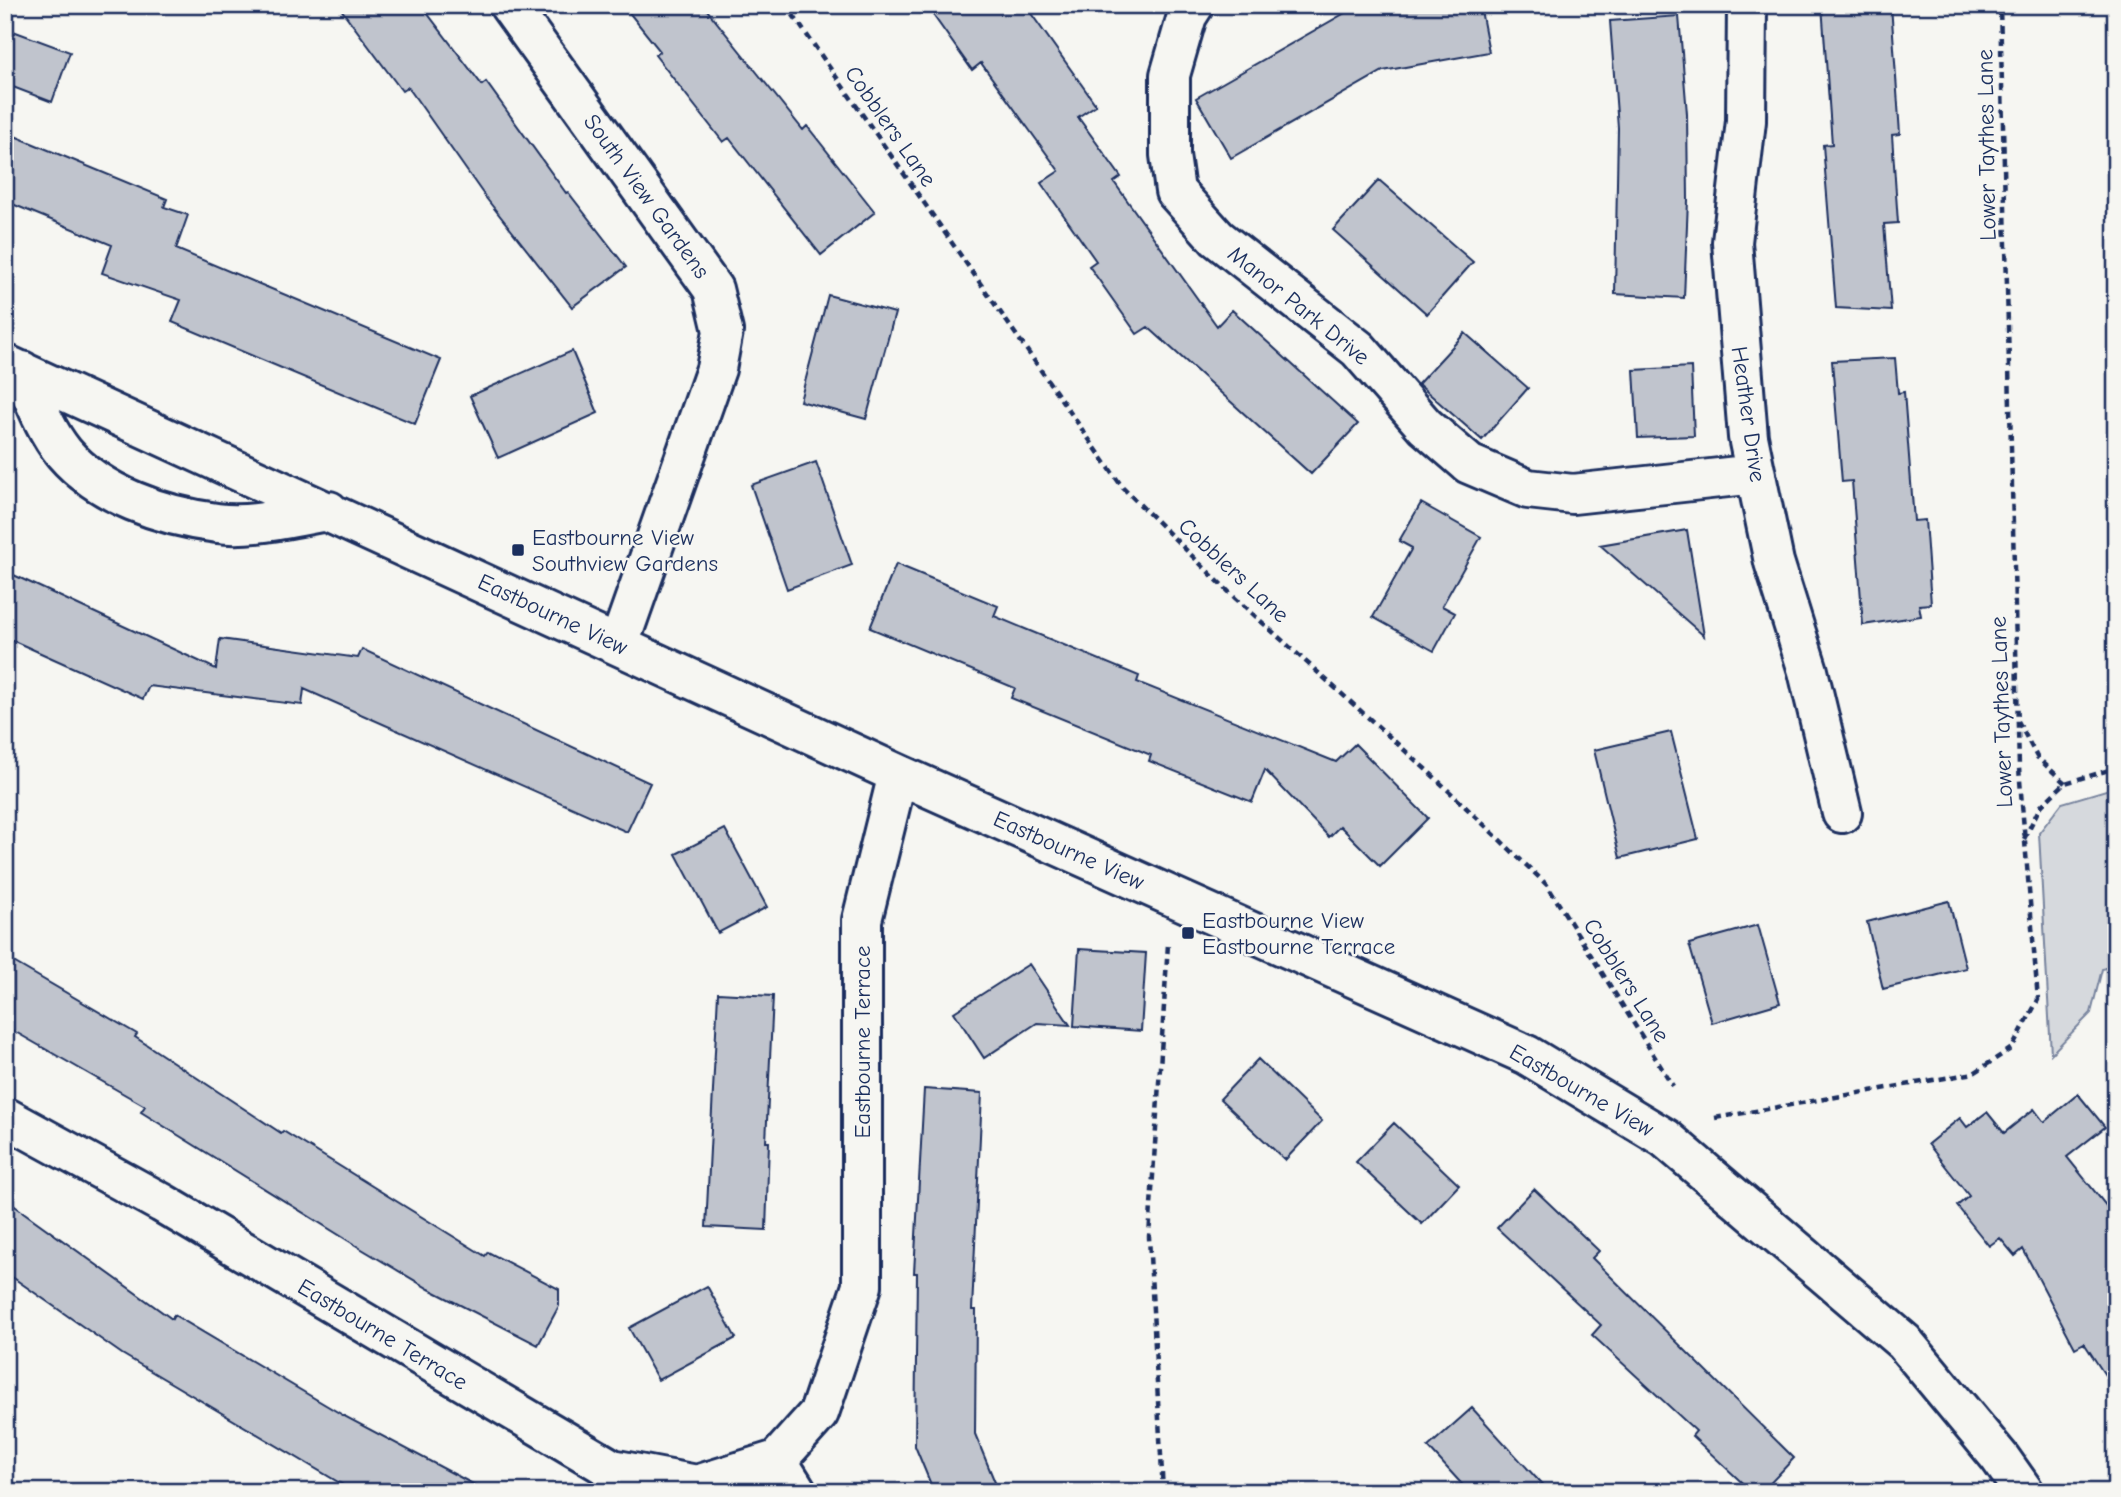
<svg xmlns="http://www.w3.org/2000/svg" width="2121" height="1497" viewBox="0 0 2121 1497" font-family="'Comic Neue',sans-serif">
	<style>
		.green { fill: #d6d9dd; stroke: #78849e; stroke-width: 2 }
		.building { fill: #c0c4cd; stroke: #1b2f5e; stroke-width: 2 }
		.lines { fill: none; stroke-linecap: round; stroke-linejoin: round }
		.minor-casing { stroke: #1b2f5e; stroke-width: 44 }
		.path { stroke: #1b2f5e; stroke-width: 4.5; stroke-dasharray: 7 5; stroke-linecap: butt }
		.minor { stroke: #f6f6f2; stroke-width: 38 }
		.poi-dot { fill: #1b2f5e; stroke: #f6f6f2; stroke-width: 2.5 }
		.labels { text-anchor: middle; stroke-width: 5; stroke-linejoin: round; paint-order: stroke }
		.street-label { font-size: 23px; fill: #1b2f5e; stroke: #f6f6f2 }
		.poi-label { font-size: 23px; fill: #1b2f5e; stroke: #f6f6f2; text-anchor: start }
	</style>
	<rect width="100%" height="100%" fill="#f6f6f2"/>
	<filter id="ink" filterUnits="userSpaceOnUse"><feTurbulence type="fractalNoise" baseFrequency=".0143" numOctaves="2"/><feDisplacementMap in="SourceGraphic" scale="14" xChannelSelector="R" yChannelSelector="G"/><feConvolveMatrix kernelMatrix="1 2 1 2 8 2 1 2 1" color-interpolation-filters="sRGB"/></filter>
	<g filter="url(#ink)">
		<path class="green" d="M 2116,787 L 2116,966 L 2102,969 L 2091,1013 L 2051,1054 L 2039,833 L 2062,803 Z"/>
		<path class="building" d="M 338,5 L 421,5 L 482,85 L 486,82 L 566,193 L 568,192 L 626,267 L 572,307 L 486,198 L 408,87 L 402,91 Z
			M 623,5 L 703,5 L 803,130 L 807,126 L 875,212 L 821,255 L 729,138 L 723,142 L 655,55 L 660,51 Z
			M 926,5 L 1025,5 L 1096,105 L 1078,117 L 1121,177 L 1114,182 L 1217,326 L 1232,310 L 1358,424 L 1311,474 L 1148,327 L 1137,334 L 1089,266 L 1096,261 L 1041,183 L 1059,171 L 981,63 L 972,70 Z
			M 1359,5 L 1480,5 L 1489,52 L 1383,71 L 1231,158 L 1196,98 Z
			M 1822,5 L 1891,5 L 1900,134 L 1892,135 L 1898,223 L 1884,224 L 1891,311 L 1836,308 L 1823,145 L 1832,144 Z
			M 1679,16 L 1687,114 L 1688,200 L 1684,298 L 1615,294 L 1618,128 L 1610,21 Z
			M 5,28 L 70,52 L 52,102 L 5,84 Z
			M 5,132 L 167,199 L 164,207 L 188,215 L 176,249 L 441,360 L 415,424 L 172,322 L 181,300 L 102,273 L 112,245 L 5,201 Z
			M 1379,180 L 1473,262 L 1427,314 L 1333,230 Z
			M 828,295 L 895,313 L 866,419 L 800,401 Z
			M 1465,333 L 1528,388 L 1482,440 L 1418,384 Z
			M 572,351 L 598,413 L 498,458 L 470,396 Z
			M 1895,358 L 1898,393 L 1904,392 L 1914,521 L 1925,520 L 1931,604 L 1919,605 L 1921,616 L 1863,625 L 1852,481 L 1842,482 L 1832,361 Z
			M 1691,367 L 1694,436 L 1638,438 L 1634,370 Z
			M 816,462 L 852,565 L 787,589 L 751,485 Z
			M 1421,503 L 1481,537 L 1442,606 L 1455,613 L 1434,651 L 1373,617 L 1412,548 L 1399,541 Z
			M 1687,530 L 1704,636 L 1600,545 Z
			M 896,564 L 998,606 L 994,616 L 1139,676 L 1137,682 L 1336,762 L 1355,744 L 1428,818 L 1380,866 L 1340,826 L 1329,837 L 1265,770 L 1252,802 L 1149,761 L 1151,755 L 1011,698 L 1015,688 L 870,628 Z
			M 5,571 L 216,669 L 220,639 L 358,658 L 362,649 L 650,783 L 627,832 L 304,689 L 302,705 L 149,686 L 143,699 L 5,637 Z
			M 1671,732 L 1698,839 L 1620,858 L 1594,750 Z
			M 725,829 L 767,907 L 718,933 L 676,854 Z
			M 1949,901 L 1966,968 L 1883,989 L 1867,922 Z
			M 1758,925 L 1780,1003 L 1712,1023 L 1689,944 Z
			M 1079,949 L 1146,953 L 1141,1031 L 1074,1026 Z
			M 5,957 L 137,1034 L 135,1037 L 281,1133 L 283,1131 L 485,1256 L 488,1252 L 559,1289 L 559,1306 L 538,1345 L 429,1289 L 360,1248 L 141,1112 L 145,1106 L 5,1026 Z
			M 1029,964 L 1070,1025 L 1037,1023 L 984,1058 L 954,1012 Z
			M 718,993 L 773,996 L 766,1142 L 769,1142 L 766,1230 L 706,1227 Z
			M 1258,1059 L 1322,1121 L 1285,1160 L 1220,1099 Z
			M 924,1089 L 982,1093 L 972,1310 L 976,1310 L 975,1434 L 999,1492 L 934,1492 L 915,1446 L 917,1273 L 914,1273 Z
			M 2078,1094 L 2105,1127 L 2067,1157 L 2116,1218 L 2116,1392 L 2084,1343 L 2075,1348 L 2023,1249 L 2015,1256 L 2000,1238 L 1989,1246 L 1957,1206 L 1969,1196 L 1928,1144 L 1960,1118 L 1967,1127 L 1987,1112 L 2004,1133 L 2034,1109 L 2044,1122 Z
			M 1394,1123 L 1459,1185 L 1422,1224 L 1356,1162 Z
			M 1534,1189 L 1599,1251 L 1592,1258 L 1794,1458 L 1762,1492 L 1752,1492 L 1692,1436 L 1696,1431 L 1592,1335 L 1601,1325 L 1497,1228 Z
			M 5,1199 L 172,1319 L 174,1315 L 346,1417 L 488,1492 L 355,1492 L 122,1354 L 5,1272 Z
			M 707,1286 L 736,1338 L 658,1380 L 629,1328 Z
			M 1472,1408 L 1549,1492 L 1469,1492 L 1428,1447 Z"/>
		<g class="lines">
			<defs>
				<path id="minor" d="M 509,5 L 713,289 L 723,331 L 716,369 L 619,644
					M 1194,5 L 1187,16 L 1170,75 L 1170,155 L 1175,191 L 1217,238 L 1358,349 L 1425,426 L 1469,464 L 1528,489 L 1573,494 L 1756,474
					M 1747,5 L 1746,121 L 1732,242 L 1748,437 L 1774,562 L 1808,671 L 1842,813
					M 5,364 L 898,774 L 1527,1055 L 1665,1138 L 1904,1342 L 2000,1458 L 2024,1492
					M 22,371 C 34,399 45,430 64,453 C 100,495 162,516 217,523 C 252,528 294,516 329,511
					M 5,1117 L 162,1203 L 612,1469 L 697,1485 L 777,1460 L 819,1413 L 862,1286 L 862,920 L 898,774
					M 777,1460 L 797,1492"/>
			</defs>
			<use href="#minor" class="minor-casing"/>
			<path class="path" d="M 786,5 L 1123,488 L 1234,597 L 1431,774 L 1547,885 L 1673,1086
				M 2018,721 L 2037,757 L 2065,783
				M 2024,839 L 2040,807 L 2065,783 L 2116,768
				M 1715,1118 L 1974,1073 L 2012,1048 L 2038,1000 L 2019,768 L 2000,5
				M 1163,1492 L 1149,1237 L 1168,944"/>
			<use href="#minor" class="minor"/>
		</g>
	</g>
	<g class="poi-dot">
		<rect x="511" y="543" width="14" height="14" rx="3.5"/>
		<rect x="1181" y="926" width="14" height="14" rx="3.5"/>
	</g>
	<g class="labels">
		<g class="street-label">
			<text transform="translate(891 126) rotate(55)" y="8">Cobblers Lane</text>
			<text transform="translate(1986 145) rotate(-91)" y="8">Lower Taythes Lane</text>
			<text transform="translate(647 196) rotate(54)" y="8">South View Gardens</text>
			<text transform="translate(1299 305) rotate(39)" y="8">Manor Park Drive</text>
			<text transform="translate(1749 414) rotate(82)" y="8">Heather Drive</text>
			<text transform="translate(1234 570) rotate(43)" y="8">Cobblers Lane</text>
			<text transform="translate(553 614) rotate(25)" y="8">Eastbourne View</text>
			<text transform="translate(2001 712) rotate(-92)" y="8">Lower Taythes Lane</text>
			<text transform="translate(1069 850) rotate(24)" y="8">Eastbourne View</text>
			<text transform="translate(1627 980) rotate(58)" y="8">Cobblers Lane</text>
			<text transform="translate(862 1042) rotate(-90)" y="8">Eastbourne Terrace</text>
			<text transform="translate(1582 1090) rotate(30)" y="8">Eastbourne View</text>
			<text transform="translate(383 1334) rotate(31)" y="8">Eastbourne Terrace</text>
		</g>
		<g class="poi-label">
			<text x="532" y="545">Eastbourne View<tspan x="532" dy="26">Southview Gardens</tspan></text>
			<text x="1202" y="928">Eastbourne View<tspan x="1202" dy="26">Eastbourne Terrace</tspan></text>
		</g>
	</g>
	<rect width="2121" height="1497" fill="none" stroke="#f6f6f2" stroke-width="28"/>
	<rect x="14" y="14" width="2093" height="1469" fill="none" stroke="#1b2f5e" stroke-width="2.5" filter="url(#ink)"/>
</svg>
